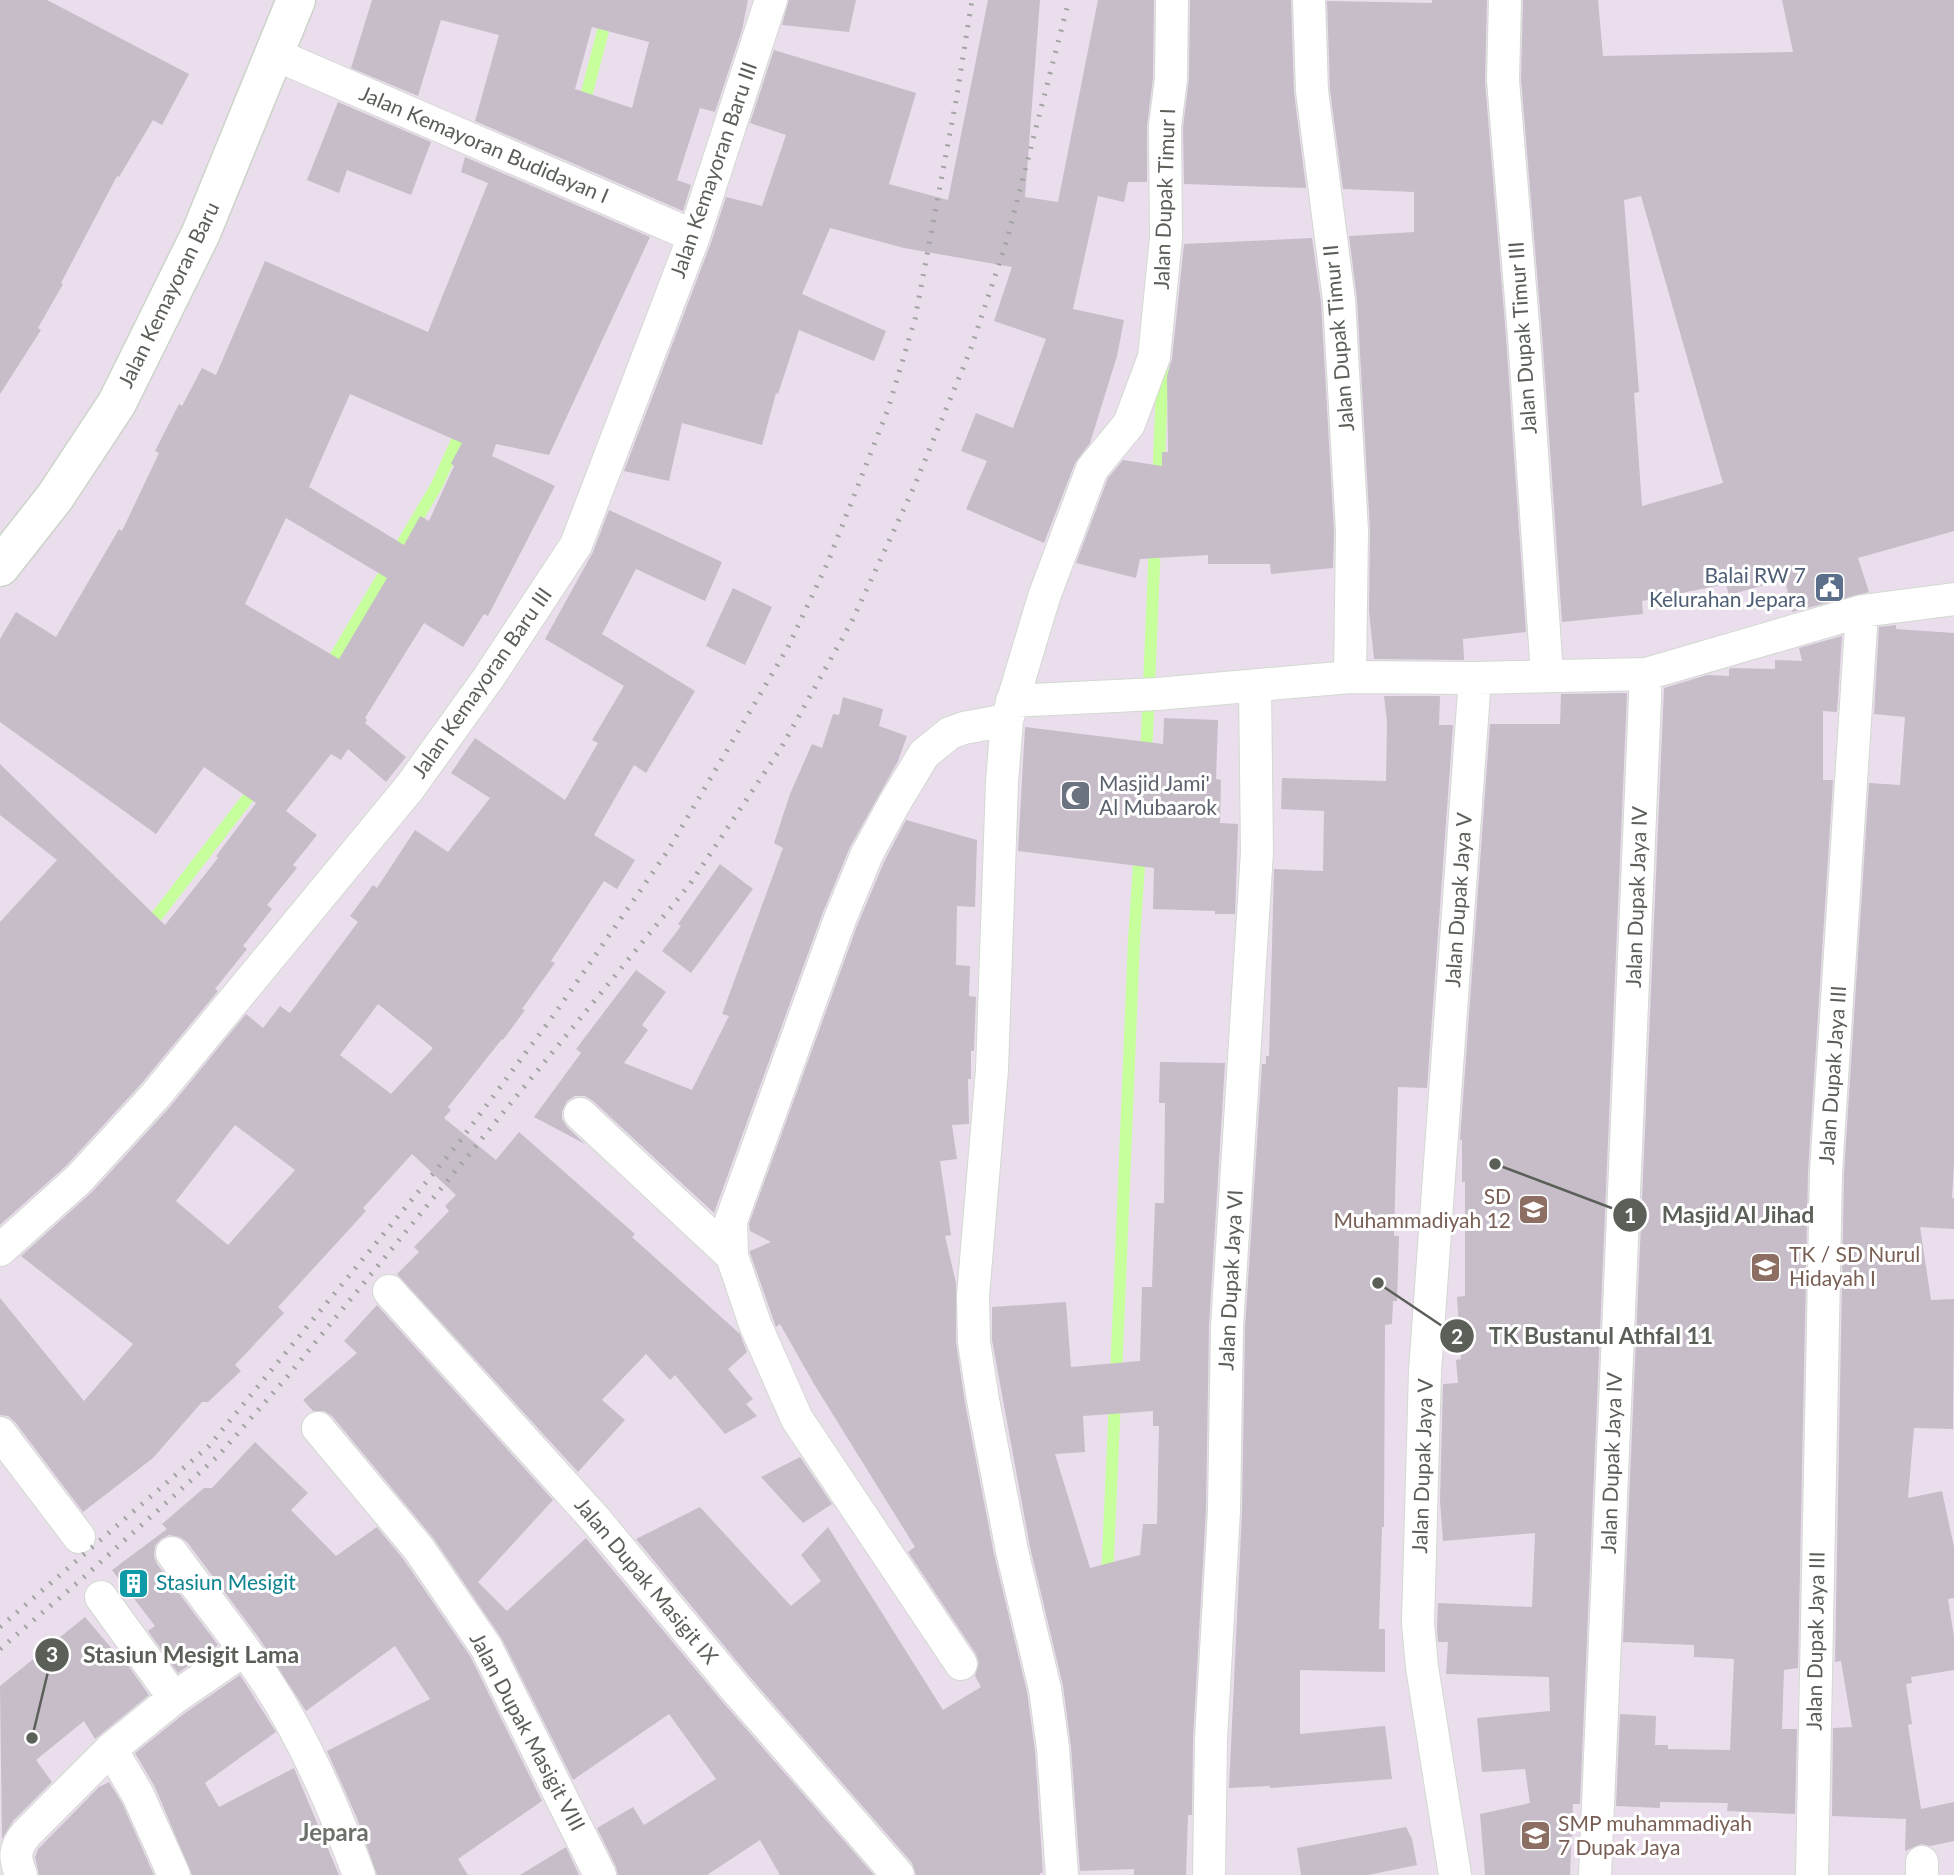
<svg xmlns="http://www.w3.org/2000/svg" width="1954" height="1875" viewBox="0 0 1954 1875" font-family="Lato,sans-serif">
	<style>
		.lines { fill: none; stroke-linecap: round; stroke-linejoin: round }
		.stream { stroke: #c6ff9b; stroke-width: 12 }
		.building { fill: #c6bdc9; fill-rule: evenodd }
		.street-casing { stroke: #d3d9d2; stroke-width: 34 }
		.secondary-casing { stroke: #ccd4c9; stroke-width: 41 }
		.street { stroke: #fff; stroke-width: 32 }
		.secondary { stroke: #fff; stroke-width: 38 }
		.rail { stroke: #a2a4a2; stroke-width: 5; stroke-dasharray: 2 9; stroke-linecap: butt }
		.labels { text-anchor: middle; stroke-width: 6; stroke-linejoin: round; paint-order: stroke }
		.street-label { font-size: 21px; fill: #5a6058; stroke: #fff }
		.service-label { font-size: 21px; fill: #4e5e75; stroke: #fff; text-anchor: end }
		.worship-label { font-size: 21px; fill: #5b616d; stroke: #fff; text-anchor: start }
		.education-label { font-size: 21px; fill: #785e54; stroke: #fff; text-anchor: start }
		.culture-label { font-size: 21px; fill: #0d838f; stroke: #fff; text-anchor: start }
		.quarter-label { font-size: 24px; font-weight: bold; fill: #6c7269; stroke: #fff }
		.leader { fill: none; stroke: #5a6058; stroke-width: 2.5 }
		.callout-dot { fill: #5a6058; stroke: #fff; stroke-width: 2.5 }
		.mark-label { font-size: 21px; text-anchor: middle; font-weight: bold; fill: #fff }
		.callout-label { font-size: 23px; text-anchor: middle; font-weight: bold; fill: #5a6058; stroke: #fff; stroke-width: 6; stroke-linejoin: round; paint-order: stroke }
	</style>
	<rect width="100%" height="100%" fill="#eadeec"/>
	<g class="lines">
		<path class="stream" d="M 583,108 L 611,0
			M 1158,482 L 1163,364
			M 328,669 L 437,485 L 464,425
			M 1146,758 L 1155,542
			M 146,930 L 257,786
			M 1116,1377 L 1134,940 L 1140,850
			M 1107,1580 L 1115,1399"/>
	</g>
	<path class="building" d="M 0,0 L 47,0 L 189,74 L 162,125 L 153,120 L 119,177 L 117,176 L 61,283 L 63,284 L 38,328 L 41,330 L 0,394 Z
		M 372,0 L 748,0 L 742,30 L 715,112 L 700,108 L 677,180 L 691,185 L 683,211 L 475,121 L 499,35 L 441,20 L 418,96 L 351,68 ZM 592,27 L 649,42 L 632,108 L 575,89 Z
		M 789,0 L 856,0 L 849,32 L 782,25 Z
		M 988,0 L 1040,0 L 1025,197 L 1058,202 L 1098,0 L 1154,0 L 1153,78 L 1147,126 L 1147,182 L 1128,182 L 1124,202 L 1098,196 L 1073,309 L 1124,320 L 1117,356 L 1090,443 L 1075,463 L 1044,543 L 966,509 L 987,461 L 961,451 L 976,413 L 1013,428 L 1046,339 L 994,321 L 1012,267 L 904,248 L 830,228 L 802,294 L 886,331 L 874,361 L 799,330 L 778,394 L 776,393 L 762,445 L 682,423 L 669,481 L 624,471 L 711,243 L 726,197 L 762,206 L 786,135 L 750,123 L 774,50 L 916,93 L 889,184 L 948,200 Z
		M 1190,0 L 1291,0 L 1294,92 L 1306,188 L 1184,184 L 1183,127 L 1189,79 Z
		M 1432,0 L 1487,0 L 1485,81 L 1506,337 L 1526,632 L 1463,639 L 1464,660 L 1374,659 L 1369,611 L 1370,530 L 1357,299 L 1349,236 L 1414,232 L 1414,192 L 1343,189 L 1330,90 L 1327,1 L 1432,3 Z
		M 1523,0 L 1598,0 L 1603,56 L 1793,52 L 1782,0 L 1954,0 L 1954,531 L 1858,558 L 1869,592 L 1792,612 L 1785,579 L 1729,595 L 1726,584 L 1642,601 L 1643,614 L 1562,622 L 1542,334 L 1521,79 ZM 1641,196 L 1723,483 L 1642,506 L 1634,393 L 1639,392 L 1624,200 Z
		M 338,102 L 431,142 L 411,195 L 347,170 L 339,193 L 307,180 Z
		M 465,157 L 650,237 L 549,455 L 496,444 L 492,456 L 555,486 L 488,616 L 484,614 L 463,647 L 424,623 L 365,718 L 367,720 L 365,723 L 406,757 L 386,782 L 348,749 L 341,760 L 331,754 L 286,811 L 317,835 L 293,865 L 297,868 L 267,905 L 272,909 L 243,946 L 247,949 L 215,989 L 218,991 L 141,1084 L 66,1166 L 0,1225 L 0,922 L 57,860 L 0,815 L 0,764 L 165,925 L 218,858 L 216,856 L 256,803 L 204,767 L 156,834 L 0,722 L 0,639 L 16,612 L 56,637 L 119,529 L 122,531 L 159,453 L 155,451 L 179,404 L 182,406 L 202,368 L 216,375 L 265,261 L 428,332 L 488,183 L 461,172 ZM 350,394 L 462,443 L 451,463 L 454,466 L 429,521 L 420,516 L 404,545 L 309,487 ZM 286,518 L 387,578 L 339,659 L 245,604 Z
		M 1312,238 L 1321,302 L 1334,531 L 1333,568 L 1271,574 L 1270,564 L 1208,564 L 1208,555 L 1140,559 L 1136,578 L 1076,563 L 1108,478 L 1123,460 L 1162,466 L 1162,452 L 1168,452 L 1167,376 L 1172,359 L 1184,244 Z
		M 609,510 L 722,562 L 705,601 L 636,569 L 602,634 L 695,691 L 646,773 L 634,765 L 594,835 L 635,860 L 617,889 L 604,881 L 551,961 L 555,963 L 522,1009 L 525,1010 L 503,1040 L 502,1039 L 448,1107 L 451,1110 L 444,1118 L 496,1160 L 519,1132 L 635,1234 L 632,1237 L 740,1334 L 747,1352 L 728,1369 L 753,1399 L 746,1404 L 757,1416 L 725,1434 L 675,1375 L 670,1380 L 646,1354 L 602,1400 L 625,1420 L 578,1472 L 397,1274 L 419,1252 L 414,1247 L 449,1211 L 445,1206 L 456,1195 L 412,1154 L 363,1208 L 366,1211 L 278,1307 L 284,1313 L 235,1365 L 241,1371 L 208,1402 L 202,1402 L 153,1458 L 83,1512 L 15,1422 L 8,1416 L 0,1415 L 0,1298 L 84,1401 L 133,1344 L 21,1256 L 93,1191 L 169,1108 L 246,1014 L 263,1028 L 280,1006 L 290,1013 L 358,922 L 350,916 L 373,885 L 377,888 L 415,830 L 448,852 L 490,798 L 451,773 L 475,738 L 565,800 L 598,743 L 592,740 L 624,686 L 545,639 L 593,552 ZM 378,1004 L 433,1048 L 391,1094 L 340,1055 ZM 235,1125 L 295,1170 L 228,1245 L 176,1201 Z
		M 733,588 L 772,607 L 745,665 L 706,646 Z
		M 1896,625 L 1896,629 L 1954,633 L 1954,1162 L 1952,1198 L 1954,1198 L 1954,1229 L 1920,1227 L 1931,1300 L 1954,1299 L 1953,1429 L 1914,1428 L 1908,1498 L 1942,1491 L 1954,1547 L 1954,1598 L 1948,1599 L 1954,1637 L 1954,1670 L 1911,1677 L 1912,1683 L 1906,1684 L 1912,1724 L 1908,1725 L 1921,1809 L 1954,1802 L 1954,1841 L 1930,1846 L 1921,1844 L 1905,1851 L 1906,1819 L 1832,1816 L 1833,1728 L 1852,1727 L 1841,1661 L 1835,1662 L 1844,1173 L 1869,783 L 1900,785 L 1905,717 L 1874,714 L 1879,627 Z
		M 1842,636 L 1837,712 L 1823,711 L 1823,780 L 1833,780 L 1808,1172 L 1798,1668 L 1784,1670 L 1782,1729 L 1797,1729 L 1795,1814 L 1727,1811 L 1728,1803 L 1660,1802 L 1660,1808 L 1616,1806 L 1620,1714 L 1656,1716 L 1655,1745 L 1668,1745 L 1668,1749 L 1730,1750 L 1734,1659 L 1694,1657 L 1694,1645 L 1623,1642 L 1664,688 L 1707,675 L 1729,676 L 1729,669 L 1732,668 L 1775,669 L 1775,660 L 1802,661 L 1799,648 Z
		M 1627,693 L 1580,1804 L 1573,1804 L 1570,1875 L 1485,1875 L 1480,1814 L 1530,1803 L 1525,1769 L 1482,1772 L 1477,1718 L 1550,1711 L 1549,1677 L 1446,1674 L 1448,1642 L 1438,1642 L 1437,1629 L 1438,1603 L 1532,1607 L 1535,1533 L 1443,1541 L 1440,1501 L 1443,1384 L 1458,1383 L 1456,1360 L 1461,1359 L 1457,1297 L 1465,1296 L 1465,1182 L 1462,1182 L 1462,1140 L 1460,1140 L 1490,724 L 1560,724 L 1561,694 Z
		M 1384,696 L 1440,696 L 1439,725 L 1453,725 L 1427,1088 L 1398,1087 L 1394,1236 L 1399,1236 L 1397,1301 L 1393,1301 L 1392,1324 L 1385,1325 L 1384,1527 L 1382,1527 L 1379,1629 L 1385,1629 L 1385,1672 L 1300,1670 L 1300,1734 L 1385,1726 L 1392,1779 L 1270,1788 L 1270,1786 L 1229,1788 L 1242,1511 L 1245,1328 L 1262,1064 L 1266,1064 L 1266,1056 L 1269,1056 L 1274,869 L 1323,871 L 1324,811 L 1281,809 L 1282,778 L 1386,781 L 1387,722 Z
		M 843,697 L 883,709 L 879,726 L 907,736 L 898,761 L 850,847 L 823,912 L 714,1213 L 593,1101 L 585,1096 L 575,1096 L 567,1101 L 562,1111 L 562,1119 L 567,1127 L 585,1144 L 534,1117 L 581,1053 L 576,1049 L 636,970 L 666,992 L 642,1025 L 648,1030 L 624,1063 L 692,1090 L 729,1016 L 722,1014 L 783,848 L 774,843 L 790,794 L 812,744 L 822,748 L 833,714 L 839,715 Z
		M 1164,718 L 1218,720 L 1216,779 L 1221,780 L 1220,823 L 1238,824 L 1235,914 L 1215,914 L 1215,911 L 1153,909 L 1154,868 L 1018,851 L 1025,727 L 1163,744 Z
		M 906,820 L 977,840 L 975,907 L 957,906 L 956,965 L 970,966 L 969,996 L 976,997 L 974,1051 L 971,1051 L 971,1079 L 968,1079 L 969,1124 L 952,1125 L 957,1159 L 940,1161 L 951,1235 L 945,1236 L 956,1283 L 956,1342 L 965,1403 L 994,1554 L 1027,1692 L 1035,1750 L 1043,1873 L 1040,1873 L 1040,1875 L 916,1875 L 912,1863 L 749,1676 L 636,1539 L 700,1507 L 791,1606 L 821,1581 L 801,1555 L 828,1527 L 943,1710 L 981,1687 L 975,1676 L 979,1663 L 976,1654 L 908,1552 L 915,1547 L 814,1384 L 780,1324 L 776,1327 L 750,1253 L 750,1251 L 771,1242 L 750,1231 L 749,1224 L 857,926 L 884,862 Z
		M 720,864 L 753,889 L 691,973 L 662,951 L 681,926 L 678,924 Z
		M 1160,1062 L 1225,1063 L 1209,1326 L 1206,1510 L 1193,1739 L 1192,1815 L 1188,1815 L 1186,1875 L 1134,1875 L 1134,1869 L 1080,1871 L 1071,1747 L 1063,1686 L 1030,1547 L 992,1340 L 992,1307 L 1066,1302 L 1071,1367 L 1140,1361 L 1142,1287 L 1152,1287 L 1155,1203 L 1164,1203 L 1165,1103 L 1159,1103 ZM 1153,1411 L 1153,1426 L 1159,1426 L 1157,1524 L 1143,1524 L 1140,1555 L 1090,1568 L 1055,1454 L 1085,1452 L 1083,1416 Z
		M 377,1305 L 553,1500 L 478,1582 L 507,1611 L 586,1538 L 721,1700 L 874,1875 L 780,1875 L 760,1840 L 707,1875 L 618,1875 L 616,1867 L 597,1828 L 633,1807 L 644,1825 L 716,1779 L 669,1714 L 573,1780 L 502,1639 L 434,1539 L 332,1416 L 324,1411 L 313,1411 L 303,1400 L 357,1353 L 344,1341 Z
		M 255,1442 L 308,1493 L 291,1510 L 336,1556 L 377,1527 L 404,1560 L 470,1656 L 542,1801 L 458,1859 L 468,1875 L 377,1875 L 357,1818 L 327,1751 L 430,1699 L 395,1646 L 306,1711 L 259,1638 L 187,1542 L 180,1537 L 169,1535 L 161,1539 L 155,1546 L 154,1556 L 157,1564 L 218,1645 L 178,1673 L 148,1631 L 155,1626 L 112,1570 L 167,1529 L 162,1524 L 204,1488 L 212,1488 Z
		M 800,1457 L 832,1504 L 803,1523 L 761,1477 Z
		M 85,1617 L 118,1656 L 120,1654 L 149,1695 L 95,1739 L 84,1721 L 36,1760 L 52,1782 L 13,1821 L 2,1839 L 0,1686 Z
		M 240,1675 L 276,1732 L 205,1783 L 219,1807 L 294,1768 L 339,1875 L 192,1875 L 155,1787 L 135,1753 L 185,1713 Z
		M 109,1782 L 122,1803 L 154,1875 L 39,1875 L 35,1857 L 38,1849 L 99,1787 Z
		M 1406,1827 L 1412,1839 L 1417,1865 L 1368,1875 L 1301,1875 L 1297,1848 Z
		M 566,1847 L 579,1875 L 520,1875 Z"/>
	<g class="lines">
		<defs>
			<path id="street" d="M 1309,0 L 1312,91 L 1339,300 L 1352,531 L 1350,677
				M 1505,0 L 1503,80 L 1524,336 L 1547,675
				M 274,54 C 414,115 554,175 694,236
				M 1012,701 L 1157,694 L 1350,677 L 1475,678 L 1646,674 L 1862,611 L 1954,599
				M 580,1114 L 732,1256
				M 0,1250 L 79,1179 L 155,1096 L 410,787 L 489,677 L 576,545 L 694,236 L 771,0
				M 389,1291 L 595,1519 L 735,1688 L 898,1875
				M 318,1428 L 419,1549 L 486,1647 L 600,1875
				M 0,1433 L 79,1537
				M 172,1553 C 203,1596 238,1638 267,1682 C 306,1742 334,1808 359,1875
				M 101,1597 L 174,1698
				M 961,1664 L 797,1419 L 755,1324 L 732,1256 L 731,1221 L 840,919 L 867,854 L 894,804 L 924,754 L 950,733 L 964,728 L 1007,720
				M 111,1749 L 138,1795 L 174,1875
				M 1922,1862 L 1922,1875
				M 21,1875 C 14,1857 14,1848 27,1833 L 111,1749 L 174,1698 L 244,1650
				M 1062,1875 L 1053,1748 L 1045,1689 L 1012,1551 L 983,1400 L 974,1342 L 973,1296 L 992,1070 L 1002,782 L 1007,720 L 1044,597 L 1092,469 L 1129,424 L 1154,357 L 1166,238 L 1165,126 L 1171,79 L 1172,0
				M 1209,1875 L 1211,1739 L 1224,1511 L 1227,1327 L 1257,852 L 1255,686
				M 1455,1875 L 1422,1667 L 1418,1623 L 1425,1371 L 1475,678
				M 1595,1875 L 1646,674
				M 1812,1875 L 1826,1172 L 1862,611"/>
			<path id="secondary" d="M 0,567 L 55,497 L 117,403 L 201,233 L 296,0"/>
		</defs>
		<use href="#street" class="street-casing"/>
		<use href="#secondary" class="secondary-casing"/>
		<use href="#street" class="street"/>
		<use href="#secondary" class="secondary"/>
		<path class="rail" d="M 0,1627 L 209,1446 L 460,1141 L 556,1012 L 667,852 L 788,647 L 828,562 L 888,409 L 915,319 L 956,101 L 972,0
			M 0,1649 L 84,1577 L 218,1456 L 287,1377 L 690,884 L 781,748 L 852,621 L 914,487 L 970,351 L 1007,240 L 1069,0"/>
	</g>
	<defs>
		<symbol id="civic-square" viewBox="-11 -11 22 22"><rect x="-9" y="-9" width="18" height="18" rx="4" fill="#5c6f8a" stroke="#fff"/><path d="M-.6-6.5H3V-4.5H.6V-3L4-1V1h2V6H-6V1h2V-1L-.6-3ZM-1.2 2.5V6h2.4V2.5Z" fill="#fff"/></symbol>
		<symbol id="mosque-square" viewBox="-11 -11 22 22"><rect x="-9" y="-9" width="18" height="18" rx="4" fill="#6b7280" stroke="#fff"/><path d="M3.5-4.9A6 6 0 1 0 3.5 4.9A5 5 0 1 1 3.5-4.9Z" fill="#fff"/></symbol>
		<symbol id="school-square" viewBox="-11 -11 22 22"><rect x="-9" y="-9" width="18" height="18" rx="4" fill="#8d6e63" stroke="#fff"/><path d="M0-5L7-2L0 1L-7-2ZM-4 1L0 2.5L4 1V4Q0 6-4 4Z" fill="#fff"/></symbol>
		<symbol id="building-square" viewBox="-11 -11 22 22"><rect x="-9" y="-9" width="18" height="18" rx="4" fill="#0f9aa8" stroke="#fff"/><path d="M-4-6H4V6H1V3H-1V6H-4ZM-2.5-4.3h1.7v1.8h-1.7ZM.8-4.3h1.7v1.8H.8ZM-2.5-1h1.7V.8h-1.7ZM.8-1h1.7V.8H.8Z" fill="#fff"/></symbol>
	</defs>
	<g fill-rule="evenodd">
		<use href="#civic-square" x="1812" y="570" width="35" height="35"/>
		<use href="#mosque-square" x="1058" y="778" width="35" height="35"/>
		<use href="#school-square" x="1516" y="1192" width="35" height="35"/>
		<use href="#school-square" x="1748" y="1250" width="35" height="35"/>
		<use href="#building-square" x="116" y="1566" width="35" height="35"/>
		<use href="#school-square" x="1518" y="1818" width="35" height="35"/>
	</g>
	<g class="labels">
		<g class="street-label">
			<text transform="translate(484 145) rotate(23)" y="7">Jalan Kemayoran Budidayan I</text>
			<text transform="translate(714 170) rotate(-71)" y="7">Jalan Kemayoran Baru III</text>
			<text transform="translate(1165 199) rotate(-88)" y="7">Jalan Dupak Timur I</text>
			<text transform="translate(169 295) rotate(-64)" y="7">Jalan Kemayoran Baru</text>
			<text transform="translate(1339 338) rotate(-95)" y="7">Jalan Dupak Timur II</text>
			<text transform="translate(1523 338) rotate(-94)" y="7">Jalan Dupak Timur III</text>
			<text transform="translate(482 683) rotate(-55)" y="7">Jalan Kemayoran Baru III</text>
			<text transform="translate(1637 897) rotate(-88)" y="7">Jalan Dupak Jaya IV</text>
			<text transform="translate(1459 900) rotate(-86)" y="7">Jalan Dupak Jaya V</text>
			<text transform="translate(1833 1075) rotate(-86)" y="7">Jalan Dupak Jaya III</text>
			<text transform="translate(1231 1280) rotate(-87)" y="7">Jalan Dupak Jaya VI</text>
			<text transform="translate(1612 1463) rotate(-88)" y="7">Jalan Dupak Jaya IV</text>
			<text transform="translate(1423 1466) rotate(-88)" y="7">Jalan Dupak Jaya V</text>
			<text transform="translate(646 1581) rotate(50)" y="7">Jalan Dupak Masigit IX</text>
			<text transform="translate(1816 1641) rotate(-89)" y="7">Jalan Dupak Jaya III</text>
			<text transform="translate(527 1732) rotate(62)" y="7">Jalan Dupak Masigit VIII</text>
		</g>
		<g class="service-label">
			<text x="1806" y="583">Balai RW 7<tspan x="1806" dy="24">Kelurahan Jepara</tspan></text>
		</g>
		<g class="worship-label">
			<text x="1099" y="791">Masjid Jami'<tspan x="1099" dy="24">Al Mubaarok</tspan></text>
		</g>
		<g class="education-label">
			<text x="1511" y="1204" text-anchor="end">SD<tspan x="1511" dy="24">Muhammadiyah 12</tspan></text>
			<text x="1789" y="1262">TK / SD Nurul<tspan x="1789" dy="24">Hidayah I</tspan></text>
			<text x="1558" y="1831">SMP muhammadiyah<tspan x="1558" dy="24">7 Dupak Jaya</tspan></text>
		</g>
		<g class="culture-label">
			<text x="156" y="1590">Stasiun Mesigit</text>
		</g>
		<g class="quarter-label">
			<text x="334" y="1841">Jepara</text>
		</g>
	</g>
	<path class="leader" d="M1495 1164L1630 1215M1378 1283L1457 1336M32 1738L52 1655"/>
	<g class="callout-dot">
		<circle cx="1495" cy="1164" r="7"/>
		<circle cx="1378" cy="1283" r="7"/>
		<circle cx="32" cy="1738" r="7"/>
		<circle cx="1630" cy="1215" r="18"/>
		<circle cx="1457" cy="1336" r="18"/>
		<circle cx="52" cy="1655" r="18"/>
	</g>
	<g class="mark-label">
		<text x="1630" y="1223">1</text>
		<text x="1457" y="1344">2</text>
		<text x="52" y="1662">3</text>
	</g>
	<g class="callout-label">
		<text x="1738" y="1223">Masjid Al Jihad</text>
		<text x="1601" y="1344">TK Bustanul Athfal 11</text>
		<text x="191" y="1663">Stasiun Mesigit Lama</text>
	</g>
</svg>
